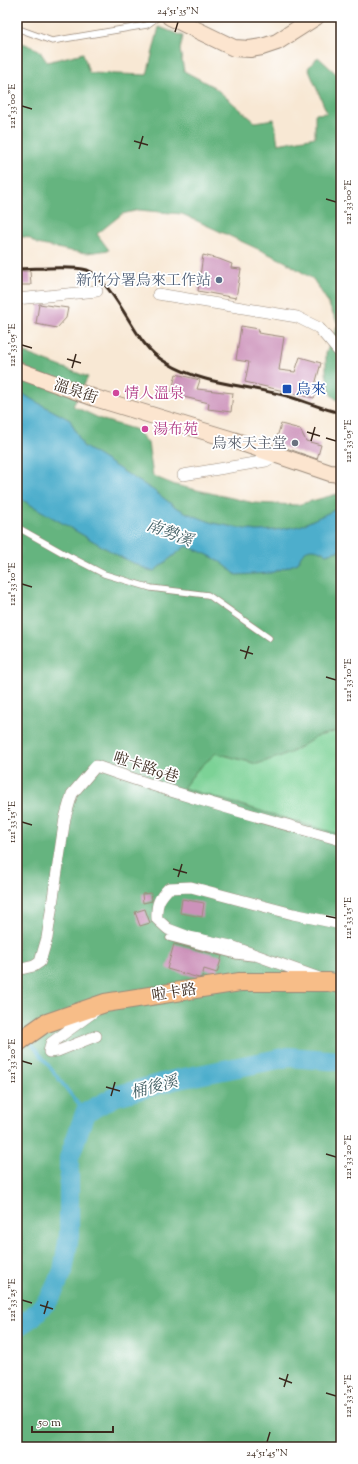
<svg xmlns="http://www.w3.org/2000/svg" width="358" height="1464" viewBox="0 0 358 1464" font-family="'Sorts Mill Goudy','Noto Serif TC',serif">
	<style>
		.green { fill: #7cd296; stroke: #5c7e5a }
		.forest { fill: #65b47f; stroke: #506f4e }
		.water { fill: #4daecc; stroke: #446c75 }
		.lines { fill: none; stroke-linecap: round; stroke-linejoin: round }
		.stream { stroke: #4daecc; stroke-width: 3.5 }
		.river { stroke: #4daecc; stroke-width: 20 }
		.building { fill: #cc92ba }
		.lane-casing { stroke: #9a8979; stroke-width: 7 }
		.street-casing { stroke: #9a8979; stroke-width: 12 }
		.secondary-casing { stroke: #9a8979; stroke-width: 18 }
		.primary-casing { stroke: #9a8979; stroke-width: 20 }
		.lane { stroke: #fff; stroke-width: 5.5 }
		.street { stroke: #fff; stroke-width: 11 }
		.secondary { stroke: #fce5cf; stroke-width: 16 }
		.primary { stroke: #f7bd88; stroke-width: 18 }
		.rail { stroke: #3b2a1e; stroke-width: 3 }
		.ticks { fill: none; stroke: #3b2a1e; stroke-width: 1.5 }
		.service-dot { fill: #5c6f8a; stroke: #fff; stroke-width: 1.5 }
		.transit-dot { fill: #1a4fb4; stroke: #fff; stroke-width: 1.5 }
		.hotel-dot { fill: #d1479c; stroke: #fff; stroke-width: 1.5 }
		.worship-dot { fill: #6b7280; stroke: #fff; stroke-width: 1.5 }
		.labels { text-anchor: middle; stroke-width: 3.5; stroke-linejoin: round; paint-order: stroke }
		.service-label { font-size: 15px; fill: #4e5e75; stroke: #fff; text-anchor: end }
		.transit-label { font-size: 15px; fill: #164399; stroke: #fff; text-anchor: start }
		.street-label { font-size: 15px; fill: #3b2a1e; stroke: #fff }
		.hotel-label { font-size: 15px; fill: #b23c85; stroke: #fff; text-anchor: start }
		.worship-label { font-size: 15px; fill: #5b616d; stroke: #fff; text-anchor: end }
		.water-label { font-size: 16px; font-style: italic; fill: #425f64; stroke: #fff }
		.neatline { fill: none; stroke: #3b2a1e; stroke-width: 1.5 }
		.ticks-label { font-size: 10px; text-anchor: middle; fill: #3b2a1e }
	</style>
	<rect width="100%" height="100%" fill="#fff"/>
	<filter id="ink" filterUnits="userSpaceOnUse"><feTurbulence type="fractalNoise" baseFrequency=".025" numOctaves="2"/><feDisplacementMap in="SourceGraphic" scale="8" xChannelSelector="R" yChannelSelector="G"/><feConvolveMatrix kernelMatrix="1 2 1 2 8 2 1 2 1" color-interpolation-filters="sRGB"/></filter>
	<filter id="wash" filterUnits="userSpaceOnUse"><feTurbulence type="fractalNoise" baseFrequency=".012" numOctaves="4" result="noise"/><feDisplacementMap in="SourceGraphic" scale="16" xChannelSelector="R" yChannelSelector="G"/><feGaussianBlur stdDeviation="0.9" result="paint"/><feColorMatrix in="noise" values="0 0 0 0 0 0 0 0 0 0 0 0 0 0 0 0 0 1.4 0 .05"/><feComposite in="paint" operator="in"/></filter>
	<g filter="url(#wash)">
		<rect width="100%" height="100%" fill="#f8e8d4"/>
		<path class="green" d="M 341,730 L 341,835 L 183,788 L 197,770 L 216,753 L 257,764 L 290,753 L 318,736 Z"/>
		<path class="forest" d="M 159,27 L 183,36 L 180,50 L 184,71 L 214,87 L 255,122 L 274,119 L 278,144 L 315,137 L 315,114 L 327,113 L 308,68 L 318,57 L 341,78 L 341,403 L 331,395 L 326,373 L 326,353 L 338,324 L 326,299 L 313,279 L 284,261 L 182,214 L 139,210 L 122,214 L 97,234 L 109,250 L 87,253 L 71,251 L 37,244 L 29,238 L 17,236 L 17,46 L 23,43 L 39,50 L 47,62 L 83,53 L 89,73 L 147,75 Z
			M 17,350 L 88,377 L 73,406 L 103,420 L 137,430 L 148,443 L 153,476 L 175,485 L 254,503 L 297,505 L 341,493 L 341,730 L 318,736 L 290,753 L 257,764 L 216,753 L 197,770 L 183,788 L 341,835 L 341,1447 L 17,1447 Z"/>
		<path class="water" d="M 17,377 L 20,378 L 19,391 L 31,399 L 70,420 L 83,446 L 153,490 L 174,506 L 187,513 L 213,523 L 257,531 L 275,530 L 300,526 L 341,507 L 341,550 L 326,554 C 318,549 309,546 302,554 C 300,556 299,561 298,563 L 271,573 L 236,575 C 220,559 207,554 186,546 L 154,571 L 148,570 L 119,556 L 24,501 L 17,496 Z"/>
		<g class="lines">
			<path class="stream" d="M 17,1025 L 20,1029
				M 32,1044 L 85,1113"/>
			<path class="river" d="M 17,1327 L 32,1317 L 50,1298 L 63,1271 L 69,1236 L 69,1158 L 85,1113 L 116,1096 L 174,1080 L 288,1057 L 341,1061"/>
		</g>
		<g id="blocks">
			<path class="building" d="M 203,255 L 219,259 L 232,264 L 231,268 L 241,269 L 236,298 L 198,291 Z
				M 17,271 L 30,271 L 31,285 L 17,285 Z
				M 39,304 L 68,308 L 66,318 L 57,328 L 36,324 Z
				M 241,326 L 259,329 L 258,333 L 284,337 L 279,370 L 295,372 L 300,357 L 321,363 L 315,385 L 320,387 L 314,398 L 245,382 L 249,362 L 236,360 Z
				M 176,374 L 200,380 L 197,389 L 233,393 L 231,412 L 208,409 L 209,403 L 171,394 Z
				M 281,424 L 300,429 L 306,441 L 321,445 L 317,459 L 275,444 Z
				M 151,893 L 152,901 L 143,903 L 142,894 Z
				M 182,899 L 204,903 L 202,917 L 180,913 Z
				M 145,909 L 150,923 L 140,926 L 135,912 Z
				M 174,944 L 222,956 L 217,973 L 204,969 L 202,977 L 199,978 L 167,969 Z"/>
		</g>
	</g>
	<g filter="url(#ink)">
		<use href="#blocks" fill-opacity="0" stroke="#9a8979" stroke-width="1"/>
		<g class="lines">
			<defs>
				<path id="lane" d="M 17,27 L 19,29 L 52,41 L 147,25 L 158,17
					M 17,527 L 63,553 L 104,574 L 151,588 L 208,595 L 269,638
					M 169,938 L 237,956 L 253,958"/>
				<path id="street" d="M 158,294 L 297,317 L 319,328 L 341,354
					M 17,299 L 97,291
					M 183,475 L 266,461 L 277,454
					M 17,970 L 34,966 L 40,962 L 47,938 L 65,818 L 72,794 L 96,766 C 177,795 259,817 341,840
					M 319,978 L 231,946 L 189,937 L 168,929 L 157,919 C 156,904 159,898 169,888 L 191,887 L 293,914 L 341,924
					M 95,1011 L 51,1043 L 49,1052 L 58,1051 L 96,1036"/>
				<path id="secondary" d="M 170,17 L 234,48 L 250,49 L 262,47 L 277,42 L 316,17
					M 17,370 L 95,398 L 233,440 L 330,473 L 341,474"/>
				<path id="primary" d="M 17,1043 L 44,1024 L 105,1003 L 240,982 L 329,982 L 341,984"/>
			</defs>
			<use href="#lane" class="lane-casing"/>
			<use href="#street" class="street-casing"/>
			<use href="#secondary" class="secondary-casing"/>
			<use href="#primary" class="primary-casing"/>
			<use href="#lane" class="lane"/>
			<use href="#street" class="street"/>
			<use href="#secondary" class="secondary"/>
			<use href="#primary" class="primary"/>
			<path class="rail" d="M 17,269 C 35,269 71,265 87,270 C 107,277 130,325 144,343 C 150,351 158,358 167,363 C 201,384 245,385 283,395 C 303,400 321,409 341,413"/>
		</g>
	</g>
	<path class="ticks" d="M 175,32 L 178,22M 22,106 L 32,109M 134,141 L 148,145M 139,149 L 143,136M 326,199 L 336,202M 22,345 L 32,348M 67,359 L 81,363M 72,368 L 76,354M 307,432 L 320,436M 326,438 L 336,441M 311,441 L 315,427M 22,584 L 32,587M 240,650 L 253,654M 245,659 L 249,646M 326,677 L 336,680M 22,822 L 32,825M 173,869 L 187,873M 178,877 L 182,864M 326,916 L 336,918M 22,1061 L 32,1064M 106,1087 L 120,1091M 111,1096 L 115,1082M 326,1154 L 336,1157M 22,1300 L 32,1303M 40,1305 L 53,1309M 44,1314 L 48,1301M 279,1378 L 292,1383M 284,1387 L 288,1374M 326,1393 L 336,1396M 267,1442 L 270,1432"/>
	<circle class="service-dot" cx="219" cy="280" r="4"/>
	<rect class="transit-dot" x="282" y="384" width="10" height="10" rx="2"/>
	<g class="hotel-dot">
		<circle cx="116" cy="393" r="4"/>
		<circle cx="145" cy="429" r="4"/>
	</g>
	<circle class="worship-dot" cx="295" cy="443" r="4"/>
	<g class="labels">
		<g class="service-label">
			<text x="211" y="285">新竹分署烏來工作站</text>
		</g>
		<g class="transit-label">
			<text x="296" y="394">烏來</text>
		</g>
		<g class="street-label">
			<text transform="translate(76 391) rotate(19)" y="5">溫泉街</text>
			<text transform="translate(146 767) rotate(18)" y="5">啦卡路9巷</text>
			<text transform="translate(174 992) rotate(-9)" y="5">啦卡路</text>
		</g>
		<g class="hotel-label">
			<text x="124" y="398">情人溫泉</text>
			<text x="153" y="434">湯布苑</text>
		</g>
		<g class="worship-label">
			<text x="287" y="448">烏來天主堂</text>
		</g>
		<g class="water-label">
			<text transform="translate(170 532) rotate(21)" y="6">南勢溪</text>
			<text transform="translate(154 1086) rotate(-15)" y="6">桶後溪</text>
		</g>
	</g>
	<rect width="358" height="1464" fill="none" stroke="#fff" stroke-width="44"/>
	<path d="M32 1426v6h81v-6" fill="none" stroke="#3b2a1e" stroke-width="2"/>
	<text x="38" y="1426" font-size="12" fill="#3b2a1e" stroke="#ffffff" stroke-width="3" paint-order="stroke">50 m</text>
	<rect x="22" y="22" width="314" height="1420" class="neatline"/>
	<g class="ticks-label">
		<text x="178" y="14">24°51'35"N</text>
		<text transform="translate(11 106) rotate(-90)" y="4">121°33'00"E</text>
		<text transform="translate(347 202) rotate(-90)" y="4">121°33'00"E</text>
		<text transform="translate(11 345) rotate(-90)" y="4">121°33'05"E</text>
		<text transform="translate(347 441) rotate(-90)" y="4">121°33'05"E</text>
		<text transform="translate(11 584) rotate(-90)" y="4">121°33'10"E</text>
		<text transform="translate(347 680) rotate(-90)" y="4">121°33'10"E</text>
		<text transform="translate(11 822) rotate(-90)" y="4">121°33'15"E</text>
		<text transform="translate(347 918) rotate(-90)" y="4">121°33'15"E</text>
		<text transform="translate(11 1061) rotate(-90)" y="4">121°33'20"E</text>
		<text transform="translate(347 1157) rotate(-90)" y="4">121°33'20"E</text>
		<text transform="translate(11 1300) rotate(-90)" y="4">121°33'25"E</text>
		<text transform="translate(347 1396) rotate(-90)" y="4">121°33'25"E</text>
		<text x="267" y="1456">24°51'45"N</text>
	</g>
</svg>
